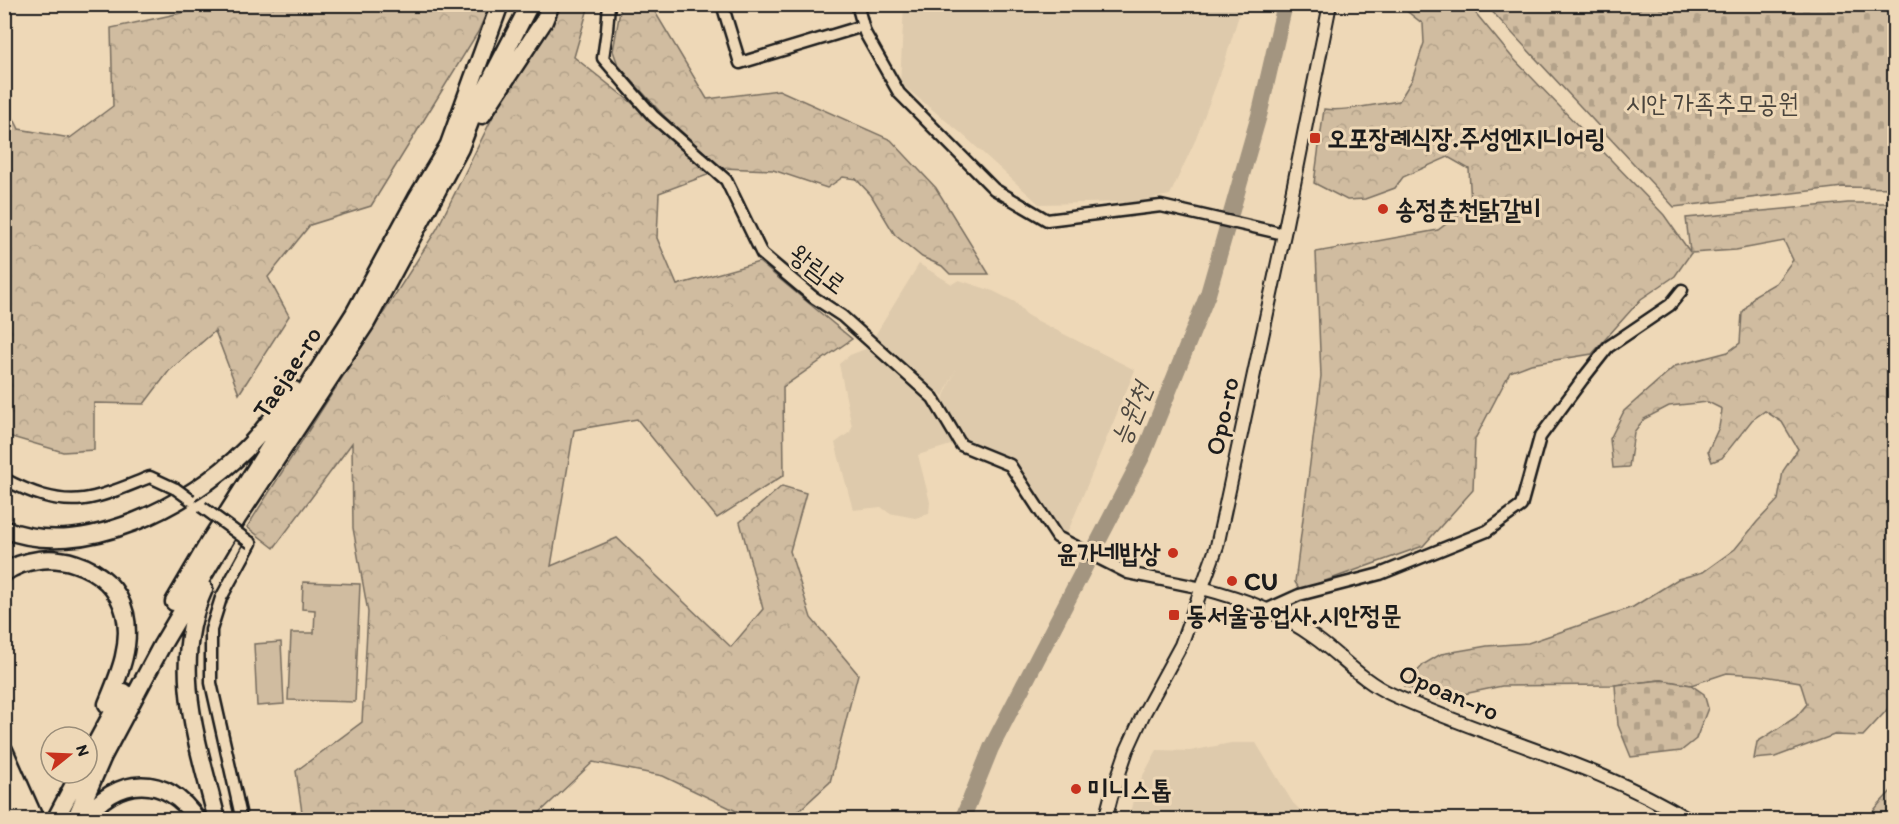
<svg xmlns="http://www.w3.org/2000/svg" width="1899" height="824" viewBox="0 0 1899 824" font-family="Itim,'Poor Story',sans-serif">
	<style>
		.built { fill: #decaac }
		.forest { fill: url(#forest-crowns); stroke: #766c5e; stroke-width: 1.5 }
		.cemetery { fill: url(#cemetery-stones); stroke: #766c5e; stroke-width: 1.5 }
		.green { fill: #d0bca0; stroke: #766c5e; stroke-width: 1.5 }
		.lines { fill: none; stroke-linecap: round; stroke-linejoin: round }
		.river { stroke: #a39580; stroke-width: 16 }
		.minor-casing { stroke: #1c1c1c; stroke-width: 15 }
		.tertiary-casing { stroke: #1c1c1c; stroke-width: 16 }
		.trunk-casing { stroke: #1c1c1c; stroke-width: 21 }
		.minor { stroke: #eed8b7; stroke-width: 10 }
		.tertiary { stroke: #eed8b7; stroke-width: 12 }
		.trunk { stroke: #eed8b7; stroke-width: 16 }
		.minor-bridge-casing { stroke: #1c1c1c; stroke-width: 15; stroke-linecap: butt }
		.minor-bridge { stroke: #eed8b7; stroke-width: 10 }
		.poi-dot { fill: #c8321e; stroke: #eed8b7; stroke-width: 2 }
		.labels { text-anchor: middle; stroke-width: 6; stroke-linejoin: round; paint-order: stroke }
		.park-label { font-size: 26px; fill: #49443d; stroke: #eed8b7 }
		.poi-label { font-size: 26px; font-weight: bold; fill: #1c1c1c; stroke: #eed8b7; text-anchor: start }
		.street-label { font-size: 26px; fill: #1c1c1c; stroke: #eed8b7 }
		.water-label { font-size: 27px; font-style: italic; fill: #4b463f; stroke: #eed8b7 }
	</style>
	<defs>
		<pattern id="forest-crowns" width="20" height="18" patternUnits="userSpaceOnUse" patternTransform="scale(1.5)"><rect width="20" height="18" fill="#d0bca0"/><path d="M2 6a3 3 0 1 1 6 0M12 15a3 3 0 1 1 6 0" fill="none" stroke="#b2a189"/></pattern>
		<pattern id="cemetery-stones" width="16" height="16" patternUnits="userSpaceOnUse" patternTransform="scale(1.5)"><rect width="16" height="16" fill="#d0bca0"/><path d="M2 7V4a2 2 0 0 1 4 0v3zM10 15v-3a2 2 0 0 1 4 0v3z" fill="#b2a189"/></pattern>
	</defs>
	<rect width="100%" height="100%" fill="#eed8b7"/>
	<filter id="ink" filterUnits="userSpaceOnUse"><feTurbulence type="fractalNoise" baseFrequency=".0167" numOctaves="2"/><feDisplacementMap in="SourceGraphic" scale="12" xChannelSelector="R" yChannelSelector="G"/><feConvolveMatrix kernelMatrix="1 2 1 2 8 2 1 2 1" color-interpolation-filters="sRGB"/></filter>
	<g filter="url(#ink)">
		<path class="built" d="M 904,5 L 904,4 L 1242,5 L 1224,64 L 1194,143 L 1170,195 L 1133,202 L 1039,204 L 962,134 L 900,83 Z
			M 919,264 L 952,284 L 959,280 L 993,291 L 1015,302 L 1028,316 L 1135,370 L 1066,536 L 1011,463 L 968,444 L 957,429 L 943,408 L 944,396 L 956,369 L 943,396 L 874,337 Z
			M 868,348 L 891,365 L 929,399 L 954,444 L 918,455 L 930,502 L 929,514 L 915,518 L 889,513 L 881,507 L 853,510 L 835,443 L 850,432 L 852,427 L 839,364 L 850,355 Z
			M 1231,743 L 1256,743 L 1293,803 L 1309,819 L 1129,819 L 1135,790 L 1157,750 L 1190,751 Z"/>
		<path class="forest" d="M 195,4 L 490,5 L 478,32 L 371,206 L 310,225 L 268,277 L 289,316 L 239,394 L 215,331 L 169,371 L 144,404 L 94,403 L 94,450 L 63,452 L 5,435 L 5,101 L 19,129 L 70,138 L 113,106 L 111,28 L 190,11 Z
			M 555,5 L 589,5 L 574,57 L 632,103 L 710,174 L 659,193 L 657,238 L 677,285 L 759,262 L 852,339 L 783,387 L 784,475 L 717,518 L 637,419 L 574,430 L 551,566 L 617,538 L 731,647 L 763,609 L 740,522 L 782,486 L 806,493 L 790,551 L 811,618 L 858,674 L 830,782 L 790,819 L 753,819 L 663,776 L 593,762 L 533,819 L 303,819 L 296,771 L 362,722 L 368,612 L 353,528 L 352,443 L 274,548 L 247,527 L 437,229 L 518,66 Z
			M 621,5 L 654,5 L 655,12 L 707,99 L 779,90 L 891,140 L 936,188 L 989,274 L 950,274 L 942,266 L 922,257 L 895,235 L 871,195 L 856,179 L 843,177 L 827,188 L 773,170 L 722,168 L 663,115 L 618,65 L 613,51 Z
			M 1399,5 L 1469,5 L 1511,56 L 1664,215 L 1690,252 L 1686,218 L 1848,203 L 1894,203 L 1894,699 L 1886,711 L 1863,736 L 1834,735 L 1775,757 L 1754,759 L 1757,742 L 1796,717 L 1807,704 L 1800,682 L 1758,675 L 1727,673 L 1691,685 L 1661,680 L 1615,685 L 1502,686 L 1440,699 L 1404,686 L 1424,664 L 1441,654 L 1487,646 L 1528,643 L 1633,607 L 1678,579 L 1703,572 L 1735,549 L 1757,522 L 1778,500 L 1783,471 L 1798,449 L 1782,422 L 1765,411 L 1752,420 L 1722,458 L 1712,462 L 1708,451 L 1719,427 L 1722,409 L 1708,402 L 1669,406 L 1644,419 L 1634,432 L 1629,467 L 1613,468 L 1610,439 L 1624,411 L 1675,366 L 1728,352 L 1740,343 L 1742,313 L 1755,295 L 1776,283 L 1793,260 L 1784,241 L 1736,250 L 1691,253 L 1675,276 L 1641,299 L 1592,354 L 1531,364 L 1510,372 L 1475,439 L 1473,490 L 1423,546 L 1300,590 L 1295,582 L 1321,376 L 1316,252 L 1438,230 L 1471,205 L 1469,169 L 1448,157 L 1403,177 L 1395,188 L 1365,199 L 1347,200 L 1314,183 L 1324,109 C 1344,112 1377,104 1399,101 L 1412,80 L 1424,43 L 1423,24 Z
			M 1894,788 L 1894,819 L 1867,819 L 1879,804 Z"/>
		<path class="cemetery" d="M 1486,5 L 1894,5 L 1894,188 L 1843,187 L 1674,207 Z
			M 1662,680 L 1691,685 L 1704,694 L 1708,708 L 1696,739 L 1681,751 L 1631,757 L 1618,725 L 1615,685 Z"/>
		<path class="green" d="M 303,582 L 360,584 L 355,702 L 288,700 L 291,633 L 314,633 L 315,610 L 302,609 Z
			M 281,642 L 284,704 L 257,706 L 254,644 Z"/>
		<g class="lines">
			<path class="river" d="M 962,820 L 991,748 L 1143,455 L 1208,294 L 1260,112 L 1285,4"/>
			<defs>
				<path id="minor" d="M 609,4 L 607,30 L 603,58 L 653,116 L 726,180 L 762,254 L 813,297 L 842,316 L 933,398 L 961,445 L 1010,465 L 1057,537 L 1128,573 L 1202,588
					M 722,4 L 740,63 L 863,26
					M 857,4 L 865,33 L 899,93 L 994,189 L 1047,220 L 1161,206 L 1284,234
					M 4,479 C 29,492 56,503 84,499 C 106,496 129,485 150,477 L 176,489
					M 1268,609 L 1299,595 L 1380,574 L 1487,531 L 1521,506 L 1540,437 L 1582,380 L 1608,347 L 1670,305 L 1682,290
					M 239,820 L 240,812 L 211,683 L 211,630 L 221,598 L 251,543"/>
				<path id="tertiary" d="M 1202,588 C 1244,599 1279,612 1314,637 C 1340,655 1362,681 1391,694 C 1489,739 1597,763 1689,820
					M 1105,820 L 1111,797 L 1127,750 L 1143,715 L 1181,645 L 1217,546 L 1284,234 L 1330,4"/>
				<path id="trunk" d="M 482,115 L 544,21 L 551,4
					M 448,147 L 500,4
					M 4,529 C 83,561 190,505 245,450 C 263,432 278,411 294,390
					M 4,573 C 45,544 113,563 125,614 C 132,646 119,675 107,704
					M 204,589 C 169,666 198,743 217,820
					M 174,602 L 208,544 L 354,314 L 417,198 L 453,138
					M 4,750 L 35,820
					M 87,760 L 124,692
					M 4,785 L 19,820
					M 55,820 L 80,773
					M 75,820 L 103,756 L 162,645 L 238,517 L 366,323 L 460,148 L 473,114 L 530,4
					M 84,820 C 116,775 167,773 197,820"/>
			</defs>
			<use href="#minor" class="minor-casing"/>
			<use href="#tertiary" class="tertiary-casing"/>
			<use href="#trunk" class="trunk-casing"/>
			<use href="#minor" class="minor"/>
			<use href="#tertiary" class="tertiary"/>
			<use href="#trunk" class="trunk"/>
			<defs>
				<path id="minor-bridge" d="M 176,489 L 191,500
					M 202,507 L 251,543"/>
			</defs>
			<use href="#minor-bridge" class="minor-bridge-casing"/>
			<use href="#minor-bridge" class="minor-bridge"/>
		</g>
	</g>
	<g class="poi-dot">
		<rect x="1309" y="132" width="12" height="12" rx="3"/>
		<circle cx="1383" cy="209" r="6"/>
		<circle cx="1173" cy="553" r="6"/>
		<circle cx="1232" cy="581" r="6"/>
		<rect x="1168" y="609" width="12" height="12" rx="3"/>
		<circle cx="1076" cy="789" r="6"/>
	</g>
	<g class="labels">
		<g class="park-label">
			<text x="1712" y="112">시안 가족추모공원</text>
		</g>
		<g class="poi-label">
			<text x="1327" y="147">오포장례식장.주성엔지니어링</text>
			<text x="1395" y="218">송정춘천닭갈비</text>
			<text x="1161" y="562" text-anchor="end">윤가네밥상</text>
			<text x="1244" y="590">CU</text>
			<text x="1186" y="624">동서울공업사.시안정문</text>
			<text x="1088" y="798">미니스톱</text>
		</g>
		<g class="street-label">
			<text transform="translate(818 269) rotate(37)" y="9">왕림로</text>
			<text transform="translate(287 372) rotate(-57)" y="9">Taejae-ro</text>
			<text transform="translate(1222 416) rotate(-78)" y="9">Opo-ro</text>
			<text transform="translate(1449 692) rotate(23)" y="9">Opoan-ro</text>
		</g>
		<g class="water-label">
			<text transform="translate(1131 414) rotate(-67)" y="9">능원천</text>
		</g>
	</g>
	<rect width="1899" height="824" fill="none" stroke="#eed8b7" stroke-width="24"/>
	<rect x="12" y="12" width="1875" height="800" fill="none" stroke="#1c1c1c" stroke-width="2" filter="url(#ink)"/>
	<g transform="translate(69 755) rotate(72)"><circle r="28" fill="#eed8b7" stroke="#9a8d79" stroke-width="1.5"/>
	<path d="M0-4.5L10 22L0 15L-10 22Z" fill="#c8321e"/>
	<text y="-9" font-size="16" font-weight="bold" text-anchor="middle" fill="#1c1c1c">N</text>
	</g>
</svg>
